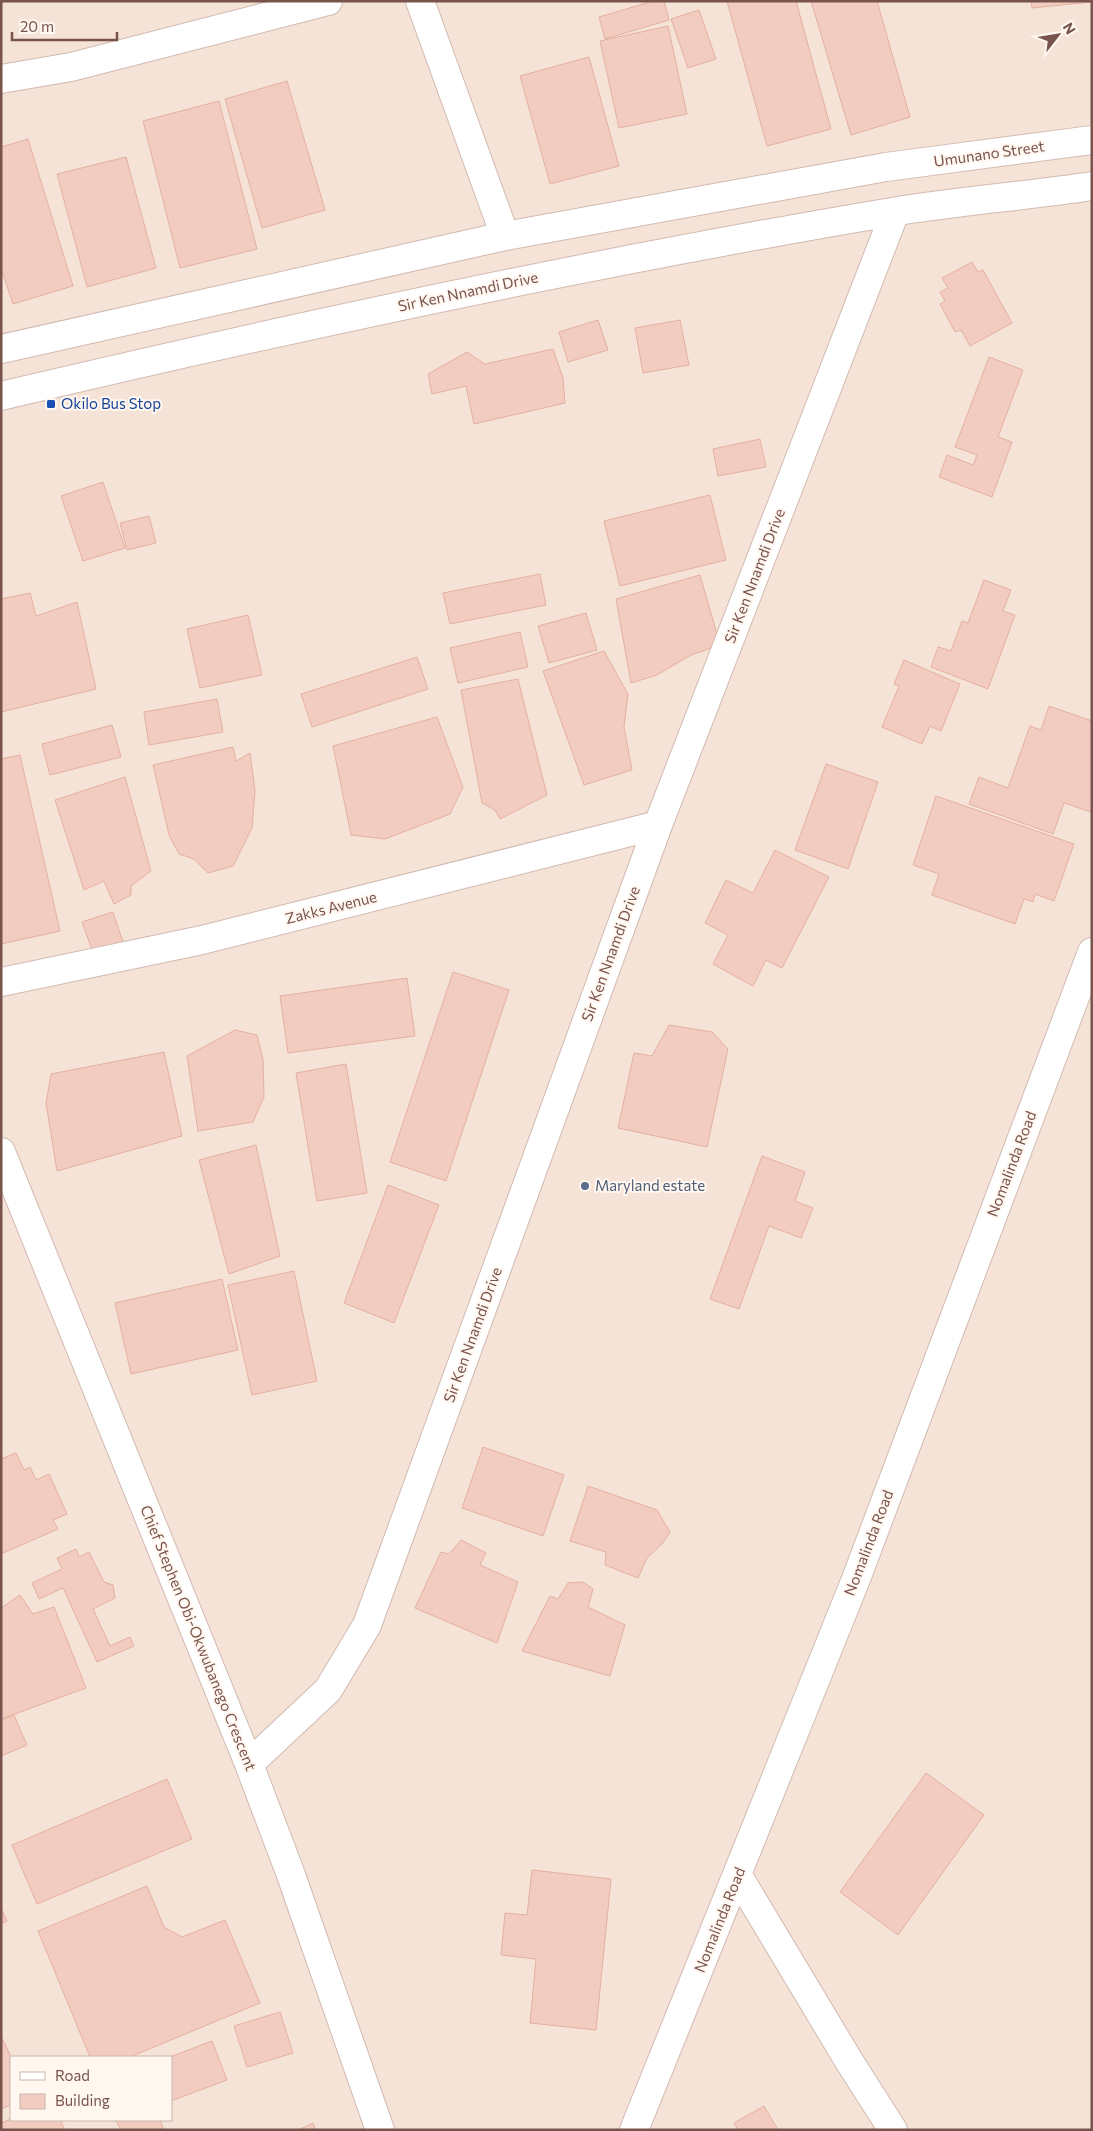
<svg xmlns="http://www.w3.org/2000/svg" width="1093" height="2131" viewBox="0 0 1093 2131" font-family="Commissioner,sans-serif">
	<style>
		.residential { fill: #f5e3d7; fill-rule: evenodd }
		.building { fill: #f2ccc0; stroke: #e5b0a0 }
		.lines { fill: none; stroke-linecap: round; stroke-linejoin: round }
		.minor-casing { stroke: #d2bab1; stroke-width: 30 }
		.minor { stroke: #fff; stroke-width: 28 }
		.transit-dot { fill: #1a4fb4; stroke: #fff7f0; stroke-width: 2 }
		.service-dot { fill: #5c6f8a; stroke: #fff7f0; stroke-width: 2 }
		.labels { text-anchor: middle; stroke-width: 4; stroke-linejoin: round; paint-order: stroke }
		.street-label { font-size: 15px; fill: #78544c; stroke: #fff7f0 }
		.transit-label { font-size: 15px; fill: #164399; stroke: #fff7f0; text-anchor: start }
		.service-label { font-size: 15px; fill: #4e5e75; stroke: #fff7f0; text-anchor: start }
	</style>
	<rect width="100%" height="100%" fill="#fdf2e9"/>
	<path class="residential" d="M 1,1 L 1092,1 L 1092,2130 L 1,2130 ZM 11,2057 L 171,2057 L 171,2120 L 11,2120 Z"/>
	<path class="building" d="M 653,1 L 664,1 L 669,20 L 605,39 L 599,17 Z
		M 727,1 L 796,1 L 831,129 L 767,146 Z
		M 811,1 L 877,1 L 910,117 L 851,135 Z
		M 1031,1 L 1092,1 L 1092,2 L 1032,8 Z
		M 699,10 L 716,59 L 688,68 L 671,19 Z
		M 668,26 L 687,114 L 619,128 L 600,41 Z
		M 589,57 L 619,166 L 550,184 L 520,76 Z
		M 287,81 L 325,210 L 262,228 L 225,99 Z
		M 219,101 L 257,249 L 180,268 L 143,121 Z
		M 28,139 L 73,286 L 13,304 L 1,268 L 1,147 Z
		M 126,157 L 156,268 L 87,287 L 57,174 Z
		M 972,262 L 978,272 L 983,270 L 1012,323 L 970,346 L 961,330 L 955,332 L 940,304 L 945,301 L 940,292 L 948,288 L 942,278 Z
		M 598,320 L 608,350 L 568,362 L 559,332 Z
		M 680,320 L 689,365 L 643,373 L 635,328 Z
		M 553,349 L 563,378 L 565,403 L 474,424 L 466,386 L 432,394 L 428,374 L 467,352 L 485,364 Z
		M 989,357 L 1023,370 L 998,437 L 1012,442 L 992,497 L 939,477 L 947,455 L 973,465 L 977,455 L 955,447 Z
		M 760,439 L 766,467 L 718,476 L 713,449 Z
		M 103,482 L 125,548 L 83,561 L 61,496 Z
		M 710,495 L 726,560 L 620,586 L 604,521 Z
		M 149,516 L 156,543 L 127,550 L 120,523 Z
		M 540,574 L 546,605 L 450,624 L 443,593 Z
		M 700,575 L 720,645 L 691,655 L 657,675 L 631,683 L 616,599 Z
		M 984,580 L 1011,590 L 1003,611 L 1015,615 L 988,689 L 931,667 L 938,647 L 951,651 L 962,621 L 968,623 Z
		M 30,593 L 36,616 L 77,602 L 96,689 L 1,712 L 1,599 Z
		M 586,613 L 597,650 L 549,663 L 538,626 Z
		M 248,615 L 262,675 L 200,688 L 187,629 Z
		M 520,632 L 528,667 L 458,683 L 450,648 Z
		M 604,651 L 628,694 L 624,727 L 632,770 L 584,785 L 543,671 Z
		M 417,657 L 428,689 L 312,727 L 301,694 Z
		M 904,660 L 960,684 L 941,731 L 930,726 L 922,744 L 882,727 L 899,686 L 894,684 Z
		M 518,679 L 547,795 L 500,819 L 495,810 L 482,803 L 461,690 Z
		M 217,699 L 223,732 L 149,745 L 144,712 Z
		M 1049,706 L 1092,721 L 1092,808 L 1091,812 L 1064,803 L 1053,834 L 969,804 L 979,777 L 1008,788 L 1030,726 L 1041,730 Z
		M 437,717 L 463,787 L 450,814 L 385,839 L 351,835 L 333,746 Z
		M 112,725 L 121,757 L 50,775 L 42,744 Z
		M 233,747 L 236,761 L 250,753 L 255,791 L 252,828 L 233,866 L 208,873 L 194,859 L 179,854 L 169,835 L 153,765 Z
		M 20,755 L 60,931 L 1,944 L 1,759 Z
		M 826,764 L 878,782 L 848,869 L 795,850 Z
		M 125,777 L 151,871 L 131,886 L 131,895 L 114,904 L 104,881 L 84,890 L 55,800 Z
		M 936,796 L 1074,844 L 1054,901 L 1035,894 L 1033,902 L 1024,899 L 1015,924 L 932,895 L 939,874 L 913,865 Z
		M 775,850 L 829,877 L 782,968 L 766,960 L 753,986 L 713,964 L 728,935 L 705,923 L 726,880 L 753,893 Z
		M 113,912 L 126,951 L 96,961 L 82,922 Z
		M 453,972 L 509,990 L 446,1181 L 390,1162 Z
		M 407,978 L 415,1036 L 288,1053 L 280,996 Z
		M 669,1025 L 712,1032 L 728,1049 L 707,1147 L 618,1128 L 634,1053 L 652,1056 Z
		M 235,1030 L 257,1035 L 263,1059 L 264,1097 L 253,1122 L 198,1131 L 187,1056 Z
		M 164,1052 L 182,1136 L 57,1171 L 46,1103 L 51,1074 Z
		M 346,1064 L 367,1193 L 317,1201 L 296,1073 Z
		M 256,1145 L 280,1256 L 229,1274 L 199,1160 Z
		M 762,1156 L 805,1172 L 795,1201 L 813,1208 L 801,1238 L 769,1226 L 739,1309 L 710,1299 Z
		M 388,1185 L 439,1205 L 394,1323 L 344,1303 Z
		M 294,1271 L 317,1381 L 252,1395 L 228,1285 Z
		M 222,1279 L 238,1350 L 131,1374 L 115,1303 Z
		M 483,1447 L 564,1475 L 543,1536 L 462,1508 Z
		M 16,1453 L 24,1470 L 30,1467 L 36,1480 L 49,1474 L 67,1514 L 53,1520 L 58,1529 L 1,1554 L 1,1459 Z
		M 588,1486 L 657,1510 L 670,1532 L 662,1544 L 647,1558 L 638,1578 L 605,1565 L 606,1552 L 570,1541 Z
		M 461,1540 L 486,1553 L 480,1565 L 518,1582 L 497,1643 L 415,1608 L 441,1552 L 449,1554 Z
		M 76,1549 L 79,1557 L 89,1552 L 104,1582 L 113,1585 L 115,1598 L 93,1609 L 110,1646 L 130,1637 L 134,1646 L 97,1662 L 63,1588 L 39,1599 L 32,1583 L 62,1569 L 57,1558 Z
		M 583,1582 L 593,1589 L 588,1607 L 625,1625 L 610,1676 L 522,1651 L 550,1596 L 558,1599 L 568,1583 Z
		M 20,1595 L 33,1614 L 54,1607 L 86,1688 L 1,1719 L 1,1608 Z
		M 14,1715 L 27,1745 L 1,1756 L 1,1720 Z
		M 926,1773 L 984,1815 L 898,1935 L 840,1892 Z
		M 167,1779 L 192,1839 L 37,1904 L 12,1845 Z
		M 532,1870 L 611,1879 L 596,2030 L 530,2023 L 536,1959 L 501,1955 L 505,1913 L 527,1915 Z
		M 147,1886 L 164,1927 L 182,1937 L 225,1920 L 260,2003 L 130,2057 L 90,2057 L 38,1931 Z
		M 1,1908 L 7,1921 L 1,1924 Z
		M 280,2012 L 293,2053 L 247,2067 L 234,2026 Z
		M 1,2036 L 11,2057 L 11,2105 L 1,2109 Z
		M 212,2041 L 227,2080 L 171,2101 L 170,2057 Z
		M 764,2106 L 778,2130 L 738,2130 L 734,2123 Z
		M 11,2119 L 60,2120 L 65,2130 L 1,2130 L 1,2123 Z
		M 116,2120 L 160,2120 L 164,2130 L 121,2130 Z
		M 313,2123 L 316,2130 L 298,2130 Z"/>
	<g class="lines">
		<defs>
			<path id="minor" d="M 420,1 L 505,236
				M 1,79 L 71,67 L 328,1
				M 1,349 L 505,236 L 886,167 L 1092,140
				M 1,396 C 297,326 593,262 892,212 C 959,201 1026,196 1092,186
				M 1,982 L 202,940 L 658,825
				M 1,1152 L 249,1764 L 291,1875 L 380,2130
				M 249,1764 L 328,1690 L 367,1625 L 658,825 L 895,212
				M 738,1876 L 849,2061 L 893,2130
				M 634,2130 L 856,1579 L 1092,952"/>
		</defs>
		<use href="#minor" class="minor-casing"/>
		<use href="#minor" class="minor"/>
	</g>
	<rect class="transit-dot" x="46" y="399" width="10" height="10" rx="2.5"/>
	<circle class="service-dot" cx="585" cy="1186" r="5"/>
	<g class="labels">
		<g class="street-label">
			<text transform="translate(989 154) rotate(-8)" y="5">Umunano Street</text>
			<text transform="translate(468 292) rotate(-12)" y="5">Sir Ken Nnamdi Drive</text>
			<text transform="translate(755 576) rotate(-69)" y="5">Sir Ken Nnamdi Drive</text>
			<text transform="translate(331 908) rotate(-14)" y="5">Zakks Avenue</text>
			<text transform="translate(611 954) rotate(-70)" y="5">Sir Ken Nnamdi Drive</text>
			<text transform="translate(1012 1164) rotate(-69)" y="5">Nomalinda Road</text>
			<text transform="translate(473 1335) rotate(-70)" y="5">Sir Ken Nnamdi Drive</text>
			<text transform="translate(869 1543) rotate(-69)" y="5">Nomalinda Road</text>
			<text transform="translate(198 1638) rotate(68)" y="5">Chief Stephen Obi-Okwubanego Crescent</text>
			<text transform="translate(720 1920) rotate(-68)" y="5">Nomalinda Road</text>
		</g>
		<g class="transit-label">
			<text x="61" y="409">Okilo Bus Stop</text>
		</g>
		<g class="service-label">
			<text x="595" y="1191">Maryland estate</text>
		</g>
	</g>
	<rect width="1093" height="2131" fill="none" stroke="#78544c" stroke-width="5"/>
	<rect x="10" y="2056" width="162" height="65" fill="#fff7f0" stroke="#c9b6ae"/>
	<rect x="20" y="2072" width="25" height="8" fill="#ffffff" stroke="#c9b6ae"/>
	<text x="55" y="2081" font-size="15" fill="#78544c">Road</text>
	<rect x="20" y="2094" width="25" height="15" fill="#f2ccc0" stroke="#c9b6ae"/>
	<text x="55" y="2106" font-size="15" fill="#78544c">Building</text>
	<g transform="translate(1058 35) rotate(59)" stroke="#fff7f0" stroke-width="4" paint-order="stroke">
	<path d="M0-4L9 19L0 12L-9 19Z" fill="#78544c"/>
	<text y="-8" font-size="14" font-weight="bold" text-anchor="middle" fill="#78544c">N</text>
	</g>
	<path d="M12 32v8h105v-8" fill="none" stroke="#78544c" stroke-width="2.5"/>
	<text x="20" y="32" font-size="15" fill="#78544c" stroke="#fff7f0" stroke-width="4" paint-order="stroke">20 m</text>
</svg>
